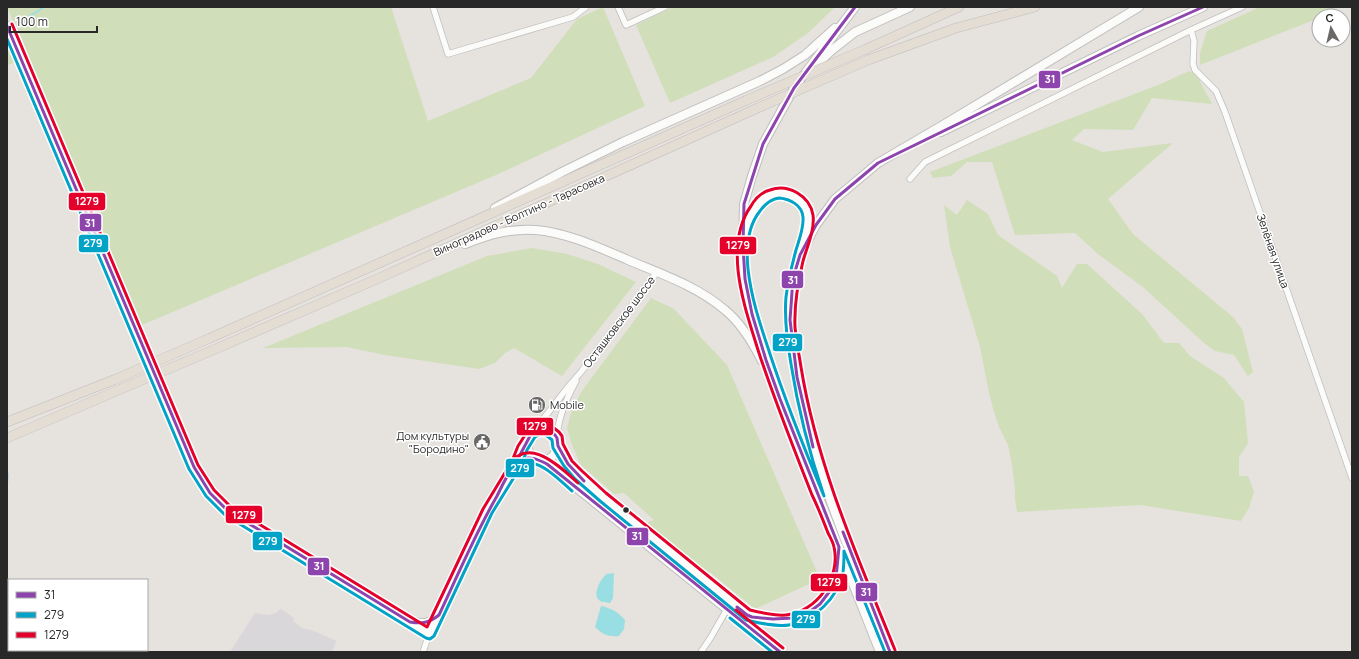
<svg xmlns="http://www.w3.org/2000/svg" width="1359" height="659" viewBox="0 0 1359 659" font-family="Manrope,sans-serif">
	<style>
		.industrial { fill: #d9d7d9 }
		.green { fill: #d0dfba }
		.water { fill: #98dee2 }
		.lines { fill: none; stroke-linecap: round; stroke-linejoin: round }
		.stream { stroke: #98dee2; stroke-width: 1.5 }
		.street-casing { stroke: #c0bfbf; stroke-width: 7 }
		.secondary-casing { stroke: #c0bfbf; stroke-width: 10 }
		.primary-casing { stroke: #bfbdbc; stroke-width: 10 }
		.street { stroke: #fbfbfa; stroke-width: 5.5 }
		.secondary { stroke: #fbfbfa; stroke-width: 8 }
		.primary { stroke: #e4ddd4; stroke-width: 9 }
		.primary-bridge-casing { stroke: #bfbdbc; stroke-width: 10; stroke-linecap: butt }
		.primary-bridge { stroke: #e4ddd4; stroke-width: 9 }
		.bus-1-casing { stroke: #fff; stroke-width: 6 }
		.bus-2-casing { stroke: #fff; stroke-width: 6 }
		.bus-3-casing { stroke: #fff; stroke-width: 6 }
		.bus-1 { stroke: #8e44ad; stroke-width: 3 }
		.bus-2 { stroke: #02a3c6; stroke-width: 3 }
		.bus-3 { stroke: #e4002b; stroke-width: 3 }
		.bus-dot { fill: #282828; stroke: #fff; stroke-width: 1.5 }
		.labels { text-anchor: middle; stroke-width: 3; stroke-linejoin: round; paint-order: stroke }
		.street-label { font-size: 11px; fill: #282828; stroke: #fff }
		.poi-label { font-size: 11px; fill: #282828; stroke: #fff; text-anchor: start }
		.line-badge { stroke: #fff; stroke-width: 1.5 }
		.badge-label { font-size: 11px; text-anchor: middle; font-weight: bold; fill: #fff }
	</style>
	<rect width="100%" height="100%" fill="#e6e2de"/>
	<path class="industrial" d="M 281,609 L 294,618 L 293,621 L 302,628 L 314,631 L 336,641 L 332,652 L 230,652 L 255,613 L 268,615 L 276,613 Z"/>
	<path class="green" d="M 7,7 L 391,7 L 428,121 L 531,78 L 577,19 L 603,7 L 645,106 L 496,175 L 142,325 Z
		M 673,7 L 835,7 L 808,33 L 773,57 L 670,103 L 636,25 Z
		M 1260,7 L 1334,7 L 1335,11 L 1323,16 L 1319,16 L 1319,18 L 1200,65 L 1200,53 L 1207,31 Z
		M 7,40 L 17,62 L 7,65 Z
		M 1189,71 L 1196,74 L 1212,104 L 1152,98 L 1133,130 L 1084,129 L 1072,140 L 1103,152 L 1173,143 L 1108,199 L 1133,234 L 1233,317 L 1242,329 L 1253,372 L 1248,376 L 1234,355 L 1215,351 L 1204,343 L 1144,288 L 1098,254 L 1075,233 L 1015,235 L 992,162 L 967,162 L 951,176 L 933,178 L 930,172 L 1163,83 Z
		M 967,200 L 988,214 L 998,235 L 1057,276 L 1062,288 L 1077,264 L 1087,264 L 1142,314 L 1164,343 L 1179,343 L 1190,356 L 1224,378 L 1244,402 L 1248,443 L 1239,457 L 1239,476 L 1248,476 L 1254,491 L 1249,508 L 1241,521 L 1140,505 L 1017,512 L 1015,499 L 1015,489 L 1012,465 L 1008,445 L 999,427 L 994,412 L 989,393 L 980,347 L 950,247 L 944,205 L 957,215 Z
		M 532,248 L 567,254 L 598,264 L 636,282 L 562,376 L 514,348 L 505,353 L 495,363 L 479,369 L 385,355 L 346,347 L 263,348 L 487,256 Z
		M 651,298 L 674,309 L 727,365 L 820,579 L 755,609 L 711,573 L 694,564 L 648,525 L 648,522 L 654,520 L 624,493 L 614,494 L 581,465 L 572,445 L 567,428 L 573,406 L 584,388 Z"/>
	<path class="water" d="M 614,573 L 613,598 L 610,603 C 606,602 601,603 598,599 C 593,593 601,578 607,574 C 609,574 612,573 614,573 Z
		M 601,606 C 611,608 618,612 625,620 L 624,629 L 619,636 C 609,637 603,635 595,627 Z"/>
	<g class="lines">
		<path class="stream" d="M 15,30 L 30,16 L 44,7
			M 7,469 L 8,475 L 7,488"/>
		<defs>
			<path id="street" d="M 433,7 L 448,54 L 573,17 L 586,7
				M 618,7 L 626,25 L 665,7
				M 1191,30 L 1194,41 L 1193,64 L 1195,70 L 1216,91 L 1225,112 L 1352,478
				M 910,179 L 925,162 L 1191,30 L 1242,7
				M 534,431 L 568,387 L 581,372 L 657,272
				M 557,438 C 558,417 566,400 576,381
				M 423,652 L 429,634
				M 701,652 L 711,637 L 727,609"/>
			<path id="secondary" d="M 855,7 L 794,88 L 763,144 L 752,176 L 744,204 L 743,246 L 745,279 L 752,314 L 780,399 L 880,652
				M 7,26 L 194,467 C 201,479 207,492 218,502 C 239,523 276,540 302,556 C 345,581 387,608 429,634 L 488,511 L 517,463 L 522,448 L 532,433 L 540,429 L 548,430 L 555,435 L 557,438 L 558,446 L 568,464 L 578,475 L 603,497 L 748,615 C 761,618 780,623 793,619 C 815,612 833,595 838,572 C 839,564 839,555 839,547
				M 819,62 L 832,50 L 855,32 L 910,7
				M 941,132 L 1138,36 L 1203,7
				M 495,208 L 562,172 L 623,142 L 760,81 L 783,69 L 805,55 L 835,28
				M 746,228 C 750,204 776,182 798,200 C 807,208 809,217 807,228 C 799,258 789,288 790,320 C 790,331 792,342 794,353 C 806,458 852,555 890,652
				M 807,242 L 816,225 L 835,199 L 878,163 L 943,125 L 1139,7
				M 465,244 C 488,235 510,228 536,230 C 568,233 598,247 628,260 C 661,274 697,286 725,310 C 741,323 753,343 762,361
				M 528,440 C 524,456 537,458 547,464 L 780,652
				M 541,461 C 550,460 556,455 558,446
				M 413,622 C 423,624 429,624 437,617"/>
			<path id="primary" d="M 864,50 L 959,7
				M 868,60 L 956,28 L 1035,7
				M 208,339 L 747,100
				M 213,350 L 377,279 L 760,107
				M 7,422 L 116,379
				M 7,438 L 121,389"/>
		</defs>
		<use href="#street" class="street-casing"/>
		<use href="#secondary" class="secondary-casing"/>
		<use href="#primary" class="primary-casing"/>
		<use href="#street" class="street"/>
		<use href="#secondary" class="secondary"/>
		<use href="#primary" class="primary"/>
		<defs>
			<path id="primary-bridge" d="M 747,100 L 864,50
				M 760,107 L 868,60
				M 116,379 L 208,339
				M 121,389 L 213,350"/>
		</defs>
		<use href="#primary-bridge" class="primary-bridge-casing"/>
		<use href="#primary-bridge" class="primary-bridge"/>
		<defs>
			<path id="bus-1" d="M 7,26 L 194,467 L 210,493 L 228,511 L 410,622 C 422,624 429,623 439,615 C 458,575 475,534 497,496 C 503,484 510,468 521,460 C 529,455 539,460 547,464 L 780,652
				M 813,447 L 797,377 L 790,320 L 793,278 L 800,255 L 816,225 L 835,199 L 878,163 L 1138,36 L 1203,7
				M 512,470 L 530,436 L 536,431 L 544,429 L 552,432 L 555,435 L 557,438 L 558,446 L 568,464 L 584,481
				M 843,532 L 890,652
				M 737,607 L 747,615 L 752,617 L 773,619 L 793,618 L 812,610 L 820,604 L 833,587 L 836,578 L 839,547 L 780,399 L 766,360 L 752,314 L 745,279 L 743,246 L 744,204 L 763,144 L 794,88 L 855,7"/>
			<path id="bus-2" d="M 7,39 L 189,469 L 206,496 L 225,515 L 426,638 L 430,639 L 434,636 L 492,513 L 521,466 L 527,450 L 535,437 L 541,434 L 546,435 L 552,440 L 553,448 L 564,466 L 575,479 L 600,501 L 746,620 C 759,623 775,627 789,625 C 814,621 838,598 843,572 C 844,565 844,558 844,551 L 885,652
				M 779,198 C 790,199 802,205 803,217 C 804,228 799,240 796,250 C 792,265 788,281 786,297 C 784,320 787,341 791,364 C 798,409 809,452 824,496 C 804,448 785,400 769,351 C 760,324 751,297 748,269 C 746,249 747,227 760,211 C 765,204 771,199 779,198 Z
				M 514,475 C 529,446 557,478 572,491
				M 730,618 L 772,652"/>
			<path id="bus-3" d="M 12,24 L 198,465 L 214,490 L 231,507 L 427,627 L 483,509 L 512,461 L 518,446 L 529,429 L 540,424 L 550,425 L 559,432 L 562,436 L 563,444 L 572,461 L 582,471 L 606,493 L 750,610 C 762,613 774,616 786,615 C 817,612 841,577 834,547 C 833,542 830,537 828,533 C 823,520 818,507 812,495 C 793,447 774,399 758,350 C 750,324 741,298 738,270 C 736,249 738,224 751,206 C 755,199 762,192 770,190 C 788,183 810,196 813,215 C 815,230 807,247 803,261 C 798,282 794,304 795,327 C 796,340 799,354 801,367 C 817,466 858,558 895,650
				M 506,471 C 525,432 558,465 578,483
				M 736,610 L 783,648"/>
		</defs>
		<use href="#bus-1" class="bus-1-casing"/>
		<use href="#bus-2" class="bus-2-casing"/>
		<use href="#bus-3" class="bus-3-casing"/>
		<use href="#bus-1" class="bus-1"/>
		<use href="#bus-2" class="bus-2"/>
		<use href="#bus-3" class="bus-3"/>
	</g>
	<defs>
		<symbol id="fuel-disc" viewBox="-11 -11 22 22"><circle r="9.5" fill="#6a6968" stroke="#fff"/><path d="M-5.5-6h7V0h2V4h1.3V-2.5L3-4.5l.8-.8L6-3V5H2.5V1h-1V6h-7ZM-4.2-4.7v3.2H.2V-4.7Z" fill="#fff"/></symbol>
		<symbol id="civic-disc" viewBox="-11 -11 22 22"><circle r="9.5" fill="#6a6968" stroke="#fff"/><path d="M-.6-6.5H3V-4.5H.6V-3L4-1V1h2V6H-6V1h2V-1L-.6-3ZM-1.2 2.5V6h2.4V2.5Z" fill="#fff"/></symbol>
	</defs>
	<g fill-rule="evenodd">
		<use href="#fuel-disc" x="527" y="395" width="20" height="20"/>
		<use href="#civic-disc" x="472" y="432" width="20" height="20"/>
	</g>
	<circle class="bus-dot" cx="626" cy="510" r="3.5"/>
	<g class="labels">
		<g class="street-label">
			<text transform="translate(519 215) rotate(-24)" y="4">Виноградово - Болтино - Тарасовка</text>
			<text transform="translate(1273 251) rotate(71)" y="4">Зелёная улица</text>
			<text transform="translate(619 322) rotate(-53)" y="4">Осташковское шоссе</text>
		</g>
		<g class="poi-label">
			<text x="550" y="409">Mobile</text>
			<text x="469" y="440" text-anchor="end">Дом культуры<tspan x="469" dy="13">"Бородино"</tspan></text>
		</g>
	</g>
	<g class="line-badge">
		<rect x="1038" y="70" width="23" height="19" rx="4" fill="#8e44ad"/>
		<rect x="68" y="192" width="38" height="19" rx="4" fill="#e4002b"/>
		<rect x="79" y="213" width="23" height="19" rx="4" fill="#8e44ad"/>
		<rect x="78" y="234" width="31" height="19" rx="4" fill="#02a3c6"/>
		<rect x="719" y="236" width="38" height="19" rx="4" fill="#e4002b"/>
		<rect x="781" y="270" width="23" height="19" rx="4" fill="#8e44ad"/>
		<rect x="772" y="333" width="31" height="19" rx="4" fill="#02a3c6"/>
		<rect x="516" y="417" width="38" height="19" rx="4" fill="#e4002b"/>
		<rect x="505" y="458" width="30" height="20" rx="4" fill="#02a3c6"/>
		<rect x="225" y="505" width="38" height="19" rx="4" fill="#e4002b"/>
		<rect x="626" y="527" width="23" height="19" rx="4" fill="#8e44ad"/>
		<rect x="252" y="531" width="31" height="20" rx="4" fill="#02a3c6"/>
		<rect x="307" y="557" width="23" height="19" rx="4" fill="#8e44ad"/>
		<rect x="810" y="573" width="38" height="19" rx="4" fill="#e4002b"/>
		<rect x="855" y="582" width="23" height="20" rx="4" fill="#8e44ad"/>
		<rect x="791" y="610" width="30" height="19" rx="4" fill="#02a3c6"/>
	</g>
	<g class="badge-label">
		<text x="1050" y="83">31</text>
		<text x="87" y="205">1279</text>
		<text x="90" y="227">31</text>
		<text x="93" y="247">279</text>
		<text x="738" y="249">1279</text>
		<text x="793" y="284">31</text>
		<text x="788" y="346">279</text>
		<text x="535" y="430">1279</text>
		<text x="520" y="472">279</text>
		<text x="244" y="519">1279</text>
		<text x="637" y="540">31</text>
		<text x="268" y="545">279</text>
		<text x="319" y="570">31</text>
		<text x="829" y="586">1279</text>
		<text x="866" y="596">31</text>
		<text x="806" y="623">279</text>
	</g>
	<rect width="1359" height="659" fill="none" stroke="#282828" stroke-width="16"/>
	<rect x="8" y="579" width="140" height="72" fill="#ffffff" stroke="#a9a9a9"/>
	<rect x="16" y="592" width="20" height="6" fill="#8e44ad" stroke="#a9a9a9"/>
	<text x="44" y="599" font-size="12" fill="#282828">31</text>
	<rect x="16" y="612" width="20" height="6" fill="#02a3c6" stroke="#a9a9a9"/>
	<text x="44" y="619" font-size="12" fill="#282828">279</text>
	<rect x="16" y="632" width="20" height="6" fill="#e4002b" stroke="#a9a9a9"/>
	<text x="44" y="639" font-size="12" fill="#282828">1279</text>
	<g transform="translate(1331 28) rotate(352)"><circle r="19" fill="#ffffff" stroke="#a9a9a9"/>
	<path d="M0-3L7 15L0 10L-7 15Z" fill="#6a6968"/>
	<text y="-6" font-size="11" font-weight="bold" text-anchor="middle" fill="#282828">С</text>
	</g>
	<path d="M10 26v6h87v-6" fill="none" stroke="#282828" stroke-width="2"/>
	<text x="16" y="26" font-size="12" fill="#282828" stroke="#ffffff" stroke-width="3" paint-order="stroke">100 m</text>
</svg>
